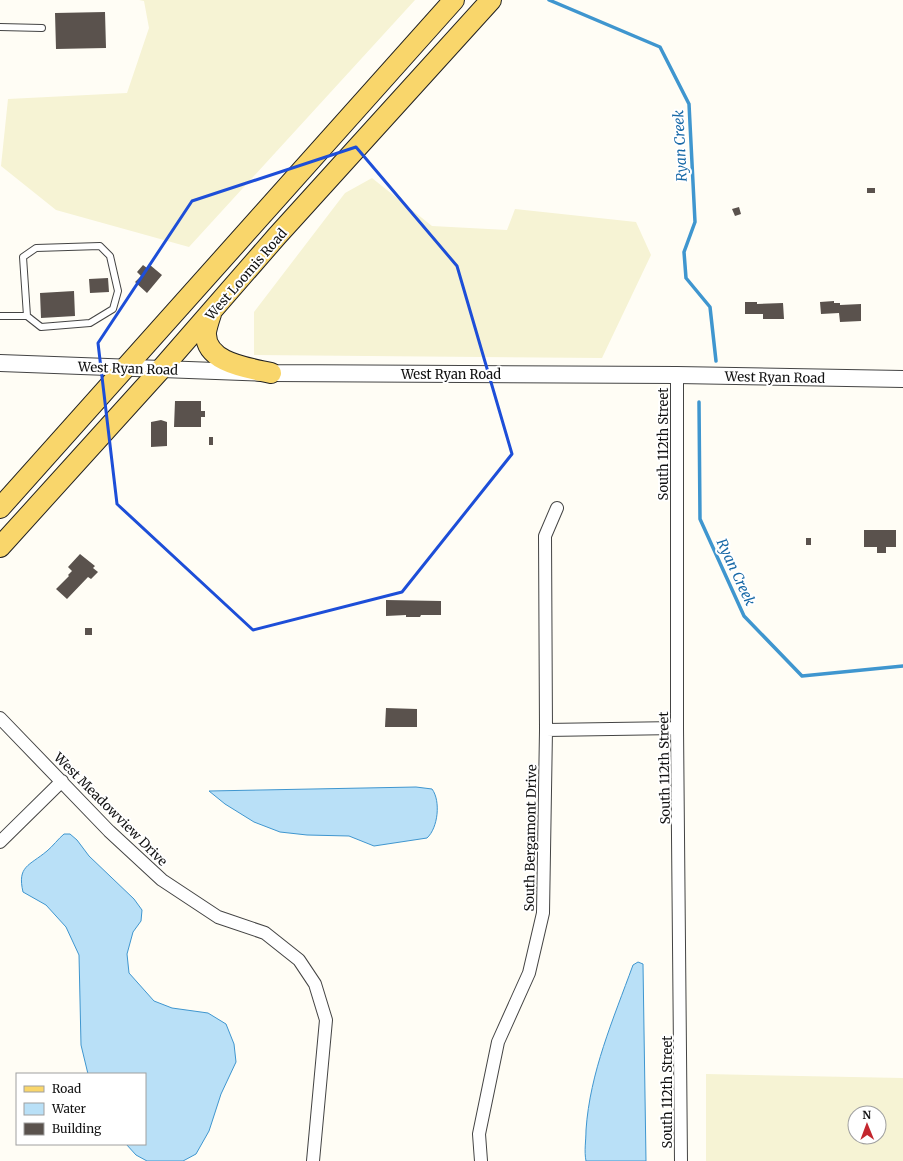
<svg xmlns="http://www.w3.org/2000/svg" width="903" height="1161" viewBox="0 0 903 1161" font-family="Merriweather,serif">
	<style>
		.farmland { fill: #f6f3d4; fill-rule: evenodd }
		.water { fill: #b9e0f7; stroke: #3f96cf }
		.lines { fill: none; stroke-linecap: round; stroke-linejoin: round }
		.stream { stroke: #3f96cf; stroke-width: 3.5 }
		.building { fill: #5a524d }
		.service-casing { stroke: #444; stroke-width: 8 }
		.minor-casing { stroke: #444; stroke-width: 14 }
		.tertiary-casing { stroke: #444; stroke-width: 18 }
		.primary-casing { stroke: #222; stroke-width: 22 }
		.service { stroke: #fff; stroke-width: 6 }
		.minor { stroke: #fff; stroke-width: 12 }
		.tertiary { stroke: #fff; stroke-width: 16 }
		.primary { stroke: #f9d66b; stroke-width: 20 }
		.marked { fill: none; stroke: #1d4ed8; stroke-width: 3; stroke-linejoin: round }
		.labels { text-anchor: middle; stroke-width: 4; stroke-linejoin: round; paint-order: stroke }
		.street-label { font-size: 13px; fill: #111; stroke: #fff }
		.water-label { font-size: 14px; font-style: italic; fill: #1768a6; stroke: #fff }
	</style>
	<rect width="100%" height="100%" fill="#fffdf5"/>
	<path class="farmland" d="M 139,0 L 415,0 L 189,247 L 56,210 L 1,166 L 8,99 L 127,93 L 149,28 L 144,1 Z
		M 372,178 L 432,226 L 507,230 L 515,209 L 636,222 L 651,255 L 602,358 L 254,355 L 254,312 L 345,193 Z
		M 706,1074 L 903,1078 L 903,1161 L 706,1161 ZM 855,1113 L 879,1113 L 879,1137 L 855,1137 Z"/>
	<path class="water" d="M 416,787 L 432,789 C 441,801 438,828 427,838 L 374,846 L 349,836 L 307,835 L 280,832 L 254,822 L 225,804 L 209,791 Z
		M 64,834 L 70,834 L 77,840 L 89,856 L 134,899 L 142,910 L 141,921 L 133,932 L 127,954 L 129,973 L 154,1001 L 172,1008 L 208,1013 L 226,1024 L 234,1044 L 236,1062 L 221,1094 L 209,1131 L 196,1154 L 183,1161 L 147,1161 L 136,1155 L 126,1144 L 145,1144 L 145,1074 L 88,1074 L 81,1045 L 79,955 L 66,927 L 46,905 L 23,892 C 17,866 29,866 47,851 C 53,846 58,839 64,834 Z
		M 638,962 L 643,964 L 646,1161 L 586,1161 C 584,1151 586,1141 586,1130 C 590,1072 613,1020 633,965 Z"/>
	<g class="lines">
		<path class="stream" d="M 549,0 L 660,47 L 689,104 L 695,222 L 684,252 L 686,278 L 710,307 L 716,361
			M 699,402 L 700,519 L 744,616 L 802,676 L 903,666"/>
	</g>
	<path class="building" d="M 105,12 L 106,48 L 56,49 L 55,13 Z
		M 867,188 L 875,188 L 875,193 L 867,193 Z
		M 739,207 L 741,214 L 735,216 L 732,209 Z
		M 143,265 L 147,268 L 150,265 L 162,275 L 147,293 L 135,282 L 141,276 L 137,272 Z
		M 108,278 L 109,292 L 90,293 L 89,279 Z
		M 74,291 L 75,316 L 41,318 L 40,293 Z
		M 834,301 L 834,303 L 840,303 L 840,305 L 861,304 L 861,321 L 840,322 L 839,313 L 821,314 L 820,302 Z
		M 745,302 L 757,302 L 757,304 L 783,303 L 784,319 L 763,319 L 763,314 L 745,314 Z
		M 175,401 L 201,401 L 201,411 L 205,411 L 205,417 L 201,417 L 201,427 L 174,427 Z
		M 161,420 L 167,422 L 167,446 L 151,447 L 151,422 Z
		M 209,437 L 213,437 L 213,445 L 209,445 Z
		M 864,530 L 896,530 L 896,547 L 886,547 L 886,553 L 877,553 L 877,547 L 864,547 Z
		M 806,538 L 811,538 L 811,545 L 806,545 Z
		M 80,554 L 95,566 L 93,568 L 98,572 L 91,579 L 88,577 L 67,599 L 56,589 L 69,576 L 68,575 L 72,571 L 68,567 Z
		M 386,600 L 441,601 L 441,615 L 421,615 L 420,617 L 406,617 L 406,615 L 386,616 Z
		M 85,628 L 92,628 L 92,635 L 85,635 Z
		M 386,708 L 417,709 L 417,727 L 385,727 Z"/>
	<g class="lines">
		<defs>
			<path id="service" d="M 0,27 L 42,28
				M 0,316 L 27,316 L 41,327 L 90,323 L 113,309 L 118,291 L 110,256 L 100,246 L 36,248 L 23,257 L 27,316"/>
			<path id="minor" d="M 677,375 L 677,728 L 681,1161
				M 0,718 L 109,831 L 162,880 L 218,917 L 265,933 L 299,960 L 315,984 L 326,1020 L 313,1161
				M 546,730 L 677,728
				M 0,842 L 62,781
				M 481,1161 L 479,1134 L 498,1042 L 529,973 L 543,913 L 546,730 L 545,536 L 557,508"/>
			<path id="tertiary" d="M 0,363 L 271,373 L 677,375 L 903,379"/>
			<path id="primary" d="M 211,314 C 209,320 207,326 206,332 C 204,363 249,368 271,373
				M 0,508 L 454,0
				M 0,547 L 162,368 L 277,236 L 491,0"/>
		</defs>
		<use href="#service" class="service-casing"/>
		<use href="#minor" class="minor-casing"/>
		<use href="#tertiary" class="tertiary-casing"/>
		<use href="#primary" class="primary-casing"/>
		<use href="#service" class="service"/>
		<use href="#minor" class="minor"/>
		<use href="#tertiary" class="tertiary"/>
		<use href="#primary" class="primary"/>
	</g>
	<path class="marked" d="M 356,147 L 457,266 L 512,454 L 402,592 L 253,630 L 117,504 L 98,343 L 192,201 Z"/>
	<g class="labels">
		<g class="street-label">
			<text transform="translate(246 274) rotate(-49)" y="5">West Loomis Road</text>
			<text transform="translate(128 368) rotate(2)" y="5">West Ryan Road</text>
			<text x="451" y="379">West Ryan Road</text>
			<text transform="translate(775 377) rotate(1)" y="5">West Ryan Road</text>
			<text transform="translate(663 444) rotate(-90)" y="5">South 112th Street</text>
			<text transform="translate(664 768) rotate(-91)" y="5">South 112th Street</text>
			<text transform="translate(111 809) rotate(45)" y="5">West Meadowview Drive</text>
			<text transform="translate(530 838) rotate(-89)" y="5">South Bergamont Drive</text>
			<text transform="translate(667 1092) rotate(-90)" y="5">South 112th Street</text>
		</g>
		<g class="water-label">
			<text transform="translate(680 146) rotate(-93)" y="5">Ryan Creek</text>
			<text transform="translate(736 572) rotate(65)" y="5">Ryan Creek</text>
		</g>
	</g>
	<rect x="16" y="1073" width="130" height="72" fill="#ffffff" stroke="#a0a0a0"/>
	<rect x="24" y="1086" width="20" height="6" fill="#f9d66b" stroke="#a0a0a0"/>
	<text x="52" y="1093" font-size="12" fill="#111111">Road</text>
	<rect x="24" y="1103" width="20" height="12" fill="#b9e0f7" stroke="#a0a0a0"/>
	<text x="52" y="1113" font-size="12" fill="#111111">Water</text>
	<rect x="24" y="1123" width="20" height="12" fill="#5a524d" stroke="#a0a0a0"/>
	<text x="52" y="1133" font-size="12" fill="#111111">Building</text>
	<g transform="translate(867 1125) rotate(359)"><circle r="19" fill="#ffffff" stroke="#a0a0a0"/>
	<path d="M0-3L7 15L0 10L-7 15Z" fill="#c4262e"/>
	<text y="-6" font-size="11" font-weight="bold" text-anchor="middle" fill="#111111">N</text>
	</g>
</svg>
